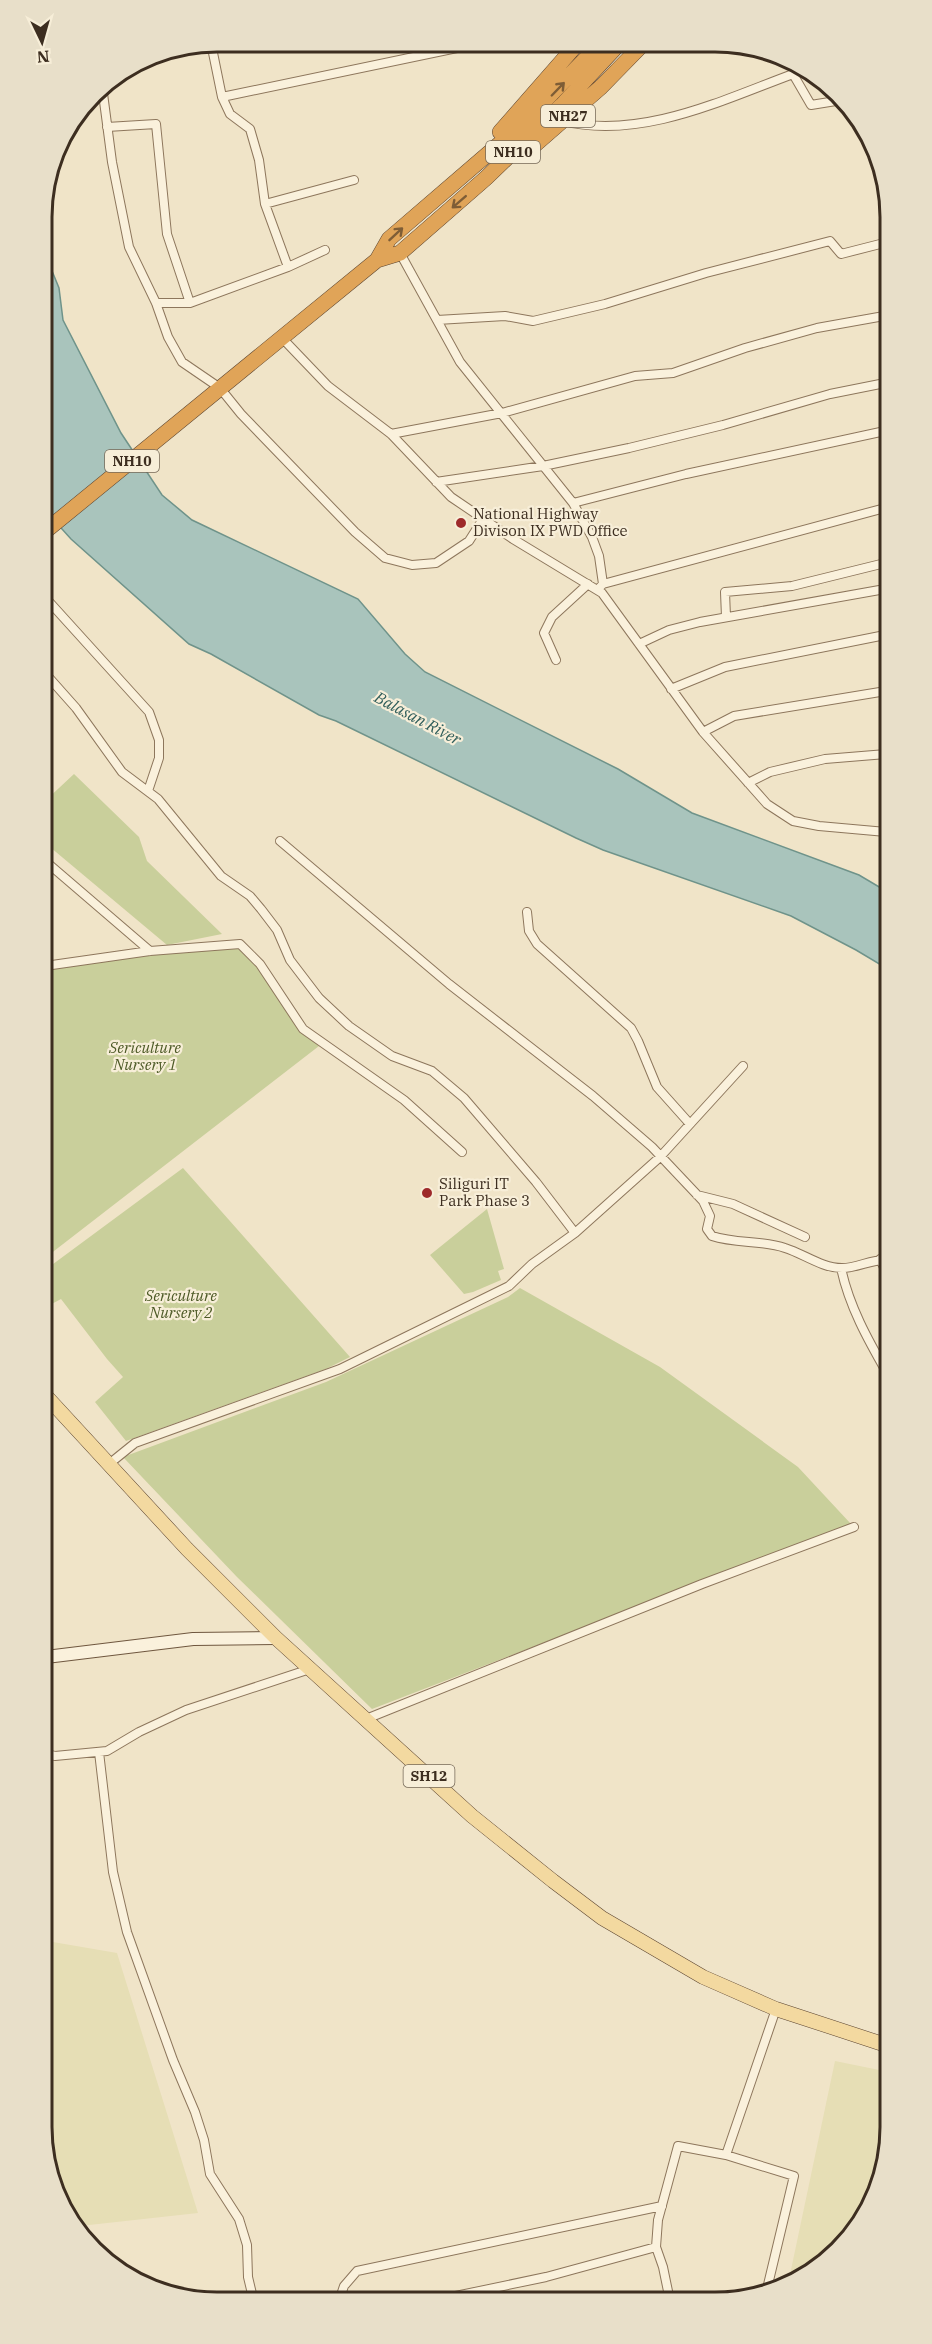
<svg xmlns="http://www.w3.org/2000/svg" width="932" height="2344" viewBox="0 0 932 2344" font-family="'IBM Plex Serif',serif">
	<style>
		.farmland { fill: #e6deb5 }
		.green { fill: #c9cf9b }
		.water { fill: #a9c4bc; stroke: #6f938a; stroke-width: 1.5 }
		.lines { fill: none; stroke-linecap: round; stroke-linejoin: round }
		.street-casing { stroke: #8d765c; stroke-width: 10 }
		.secondary-casing { stroke: #6f573f; stroke-width: 14 }
		.primary-casing { stroke: #5b4430; stroke-width: 15 }
		.highway-casing { stroke: #5b4430; stroke-width: 16 }
		.street { stroke: #faf1dc; stroke-width: 8 }
		.secondary { stroke: #faf1dc; stroke-width: 12 }
		.primary { stroke: #f3d9a0; stroke-width: 14 }
		.highway { stroke: #e0a458; stroke-width: 15 }
		.oneway { stroke: #7e5d36 }
		.poi-dot { fill: #9e2a2b; stroke: #f7eed8; stroke-width: 2 }
		.labels { text-anchor: middle; stroke-width: 4.5; stroke-linejoin: round; paint-order: stroke }
		.shield { fill: #f7eed8; stroke: #756857; stroke-width: 1.5 }
		.shield-label { font-size: 14px; font-weight: bold; fill: #3d2e20 }
		.poi-label { font-size: 15px; fill: #3d2e20; stroke: #f7eed8; text-anchor: start }
		.park-label { font-size: 15px; font-style: italic; fill: #4d5a26; stroke: #f7eed8 }
		.water-label { font-size: 16px; font-style: italic; fill: #2f5d5a; stroke: #f7eed8 }
		.rim { fill: none; stroke: #3d2e20; stroke-width: 3 }
	</style>
	<rect width="100%" height="100%" fill="#f0e4c8"/>
	<path class="farmland" d="M 47,1941 L 117,1953 L 198,2213 L 80,2226 L 48,2171 Z
		M 835,2061 L 889,2072 L 890,2137 L 877,2193 L 847,2242 L 802,2278 L 788,2284 Z"/>
	<path class="green" d="M 74,774 L 139,837 L 147,861 L 222,934 L 167,945 L 44,842 L 44,802 Z
		M 238,947 L 257,963 L 267,982 L 297,1028 L 319,1046 L 45,1258 L 45,969 L 178,952 Z
		M 183,1168 L 350,1357 L 326,1369 L 126,1441 L 95,1402 L 123,1377 L 107,1359 L 61,1299 L 48,1306 L 45,1303 L 45,1270 Z
		M 487,1209 L 504,1269 L 498,1271 L 501,1280 L 473,1292 L 464,1294 L 430,1255 Z
		M 520,1288 L 660,1367 L 798,1467 L 851,1524 L 372,1709 L 237,1577 L 123,1457 L 326,1382 L 508,1297 Z"/>
	<path class="water" d="M 43,249 L 59,288 L 63,320 L 121,433 L 162,495 L 192,520 L 358,599 L 405,654 L 425,672 L 618,769 L 692,813 L 859,875 L 886,891 L 886,968 L 856,950 L 791,916 L 603,850 L 576,838 L 336,721 L 319,715 L 211,654 L 189,644 L 71,539 L 43,508 Z"/>
	<g class="lines">
		<defs>
			<path id="street" d="M 211,43 L 222,97 L 230,114 L 250,129 L 259,160 L 265,204 L 288,267
				M 102,86 L 112,162 L 129,247 L 156,303 L 168,337 L 182,362 L 220,388 L 241,414 L 355,532 L 385,558 L 412,565 L 436,563 L 469,541 L 483,519
				M 222,97 L 476,44
				M 562,121 C 641,140 720,101 793,74 L 811,105 L 842,100
				M 107,127 L 156,124 L 167,234 L 190,303
				M 265,204 L 354,180
				M 400,253 L 460,362 L 573,503 L 592,537 L 599,556 L 603,584
				M 156,303 L 190,303 L 288,267 L 325,250
				M 437,320 L 505,316 L 533,321 L 605,304 L 706,273 L 830,241 L 841,254 L 884,243
				M 283,339 L 328,386 L 391,434 L 451,497 L 513,539 L 602,593 L 703,732 L 767,804 L 793,821 L 819,826 L 886,832
				M 391,434 L 502,413 L 635,376 L 673,373 L 745,348 L 817,328 L 884,316
				M 436,482 L 543,466 L 629,448 L 723,425 L 830,394 L 885,383
				M 573,503 L 686,474 L 885,431
				M 600,587 L 603,584 L 885,508
				M 43,595 L 149,712 L 159,740 L 159,758 L 148,791
				M 726,617 L 725,592 L 792,586 L 885,563
				M 639,644 L 669,630 L 700,622 L 885,589
				M 556,660 L 544,633 L 552,617 L 588,584
				M 44,672 L 76,708 L 122,772 L 158,799 L 221,876 L 250,896 L 261,909 L 277,930 L 290,960 L 319,998 L 349,1026 L 392,1056 L 432,1071 L 464,1098 L 536,1182 L 575,1233
				M 671,689 L 725,667 L 885,635
				M 703,732 L 734,716 L 886,691
				M 748,783 L 770,772 L 825,759 L 886,754
				M 280,841 L 449,984 L 593,1096 L 652,1147 L 703,1201 L 710,1216 L 707,1229 L 712,1236 C 736,1244 762,1240 785,1248 C 804,1254 822,1268 842,1268 C 858,1268 871,1259 887,1260
				M 44,860 L 150,951
				M 527,912 L 529,931 L 537,944 L 631,1028 L 638,1041 L 657,1087 L 690,1124
				M 45,966 L 150,951 L 240,944 L 260,964 L 303,1029 L 404,1100 L 462,1152
				M 697,1195 L 733,1204 L 805,1237
				M 880,1259 L 887,1274
				M 841,1268 C 849,1306 868,1340 887,1373
				M 109,1464 L 135,1443 L 340,1369 L 509,1286 L 532,1264 L 575,1233 L 660,1157 L 743,1066
				M 366,1719 L 702,1584 L 854,1527
				M 99,1752 L 113,1872 L 127,1932 L 173,2060 L 195,2112 L 204,2140 L 210,2174 L 239,2219 L 247,2245 L 248,2277 L 253,2298
				M 47,1754 L 55,1756 L 107,1751 L 139,1732 L 186,1710 L 310,1669
				M 726,2155 L 776,2009
				M 669,2296 L 663,2267 L 656,2247 L 658,2220 L 678,2146 L 726,2155 L 794,2176 L 766,2293
				M 340,2298 L 344,2286 L 357,2271 L 662,2206
				M 446,2298 L 546,2277 L 656,2247"/>
			<path id="secondary" d="M 46,1657 L 193,1639 L 276,1638"/>
			<path id="primary" d="M 46,1396 L 187,1549 L 276,1638 L 472,1816 L 553,1881 L 602,1918 L 703,1977 L 776,2009 L 889,2046"/>
			<path id="highway" d="M 500,132 L 577,44
				M 530,149 L 601,87 L 642,45
				M 377,260 L 400,253 L 486,178 L 562,105 L 618,45
				M 43,533 L 377,260 L 389,239 L 518,128 L 600,44"/>
		</defs>
		<use href="#street" class="street-casing"/>
		<use href="#secondary" class="secondary-casing"/>
		<use href="#primary" class="primary-casing"/>
		<use href="#highway" class="highway-casing"/>
		<use href="#street" class="street"/>
		<use href="#secondary" class="secondary"/>
		<use href="#primary" class="primary"/>
		<use href="#highway" class="highway"/>
	</g>
	<defs><path id="oneway-shaft" d="M-6 0H5M1.5-3L5.5 0L1.5 3" fill="none" stroke-width="1.6" stroke-linecap="round" stroke-linejoin="round" transform="scale(1.5)"/></defs>
	<g class="oneway">
		<use href="#oneway-shaft" transform="translate(558 89) rotate(-46)"/>
		<use href="#oneway-shaft" transform="translate(459 202) rotate(139)"/>
		<use href="#oneway-shaft" transform="translate(396 234) rotate(-43)"/>
	</g>
	<g class="poi-dot">
		<circle cx="461" cy="523" r="6"/>
		<circle cx="427" cy="1193" r="6"/>
	</g>
	<g class="labels">
		<g class="shield">
			<rect x="541" y="105" width="54" height="22" rx="4.5"/>
			<rect x="486" y="141" width="54" height="22" rx="4.5"/>
			<rect x="105" y="450" width="54" height="22" rx="4.5"/>
			<rect x="403.5" y="1765" width="51" height="22" rx="4.5"/>
		</g>
		<g class="shield-label">
			<text x="568" y="121">NH27</text>
			<text x="513" y="157">NH10</text>
			<text x="132" y="466">NH10</text>
			<text x="429" y="1781">SH12</text>
		</g>
		<g class="poi-label">
			<text x="473" y="519">National Highway<tspan x="473" dy="17">Divison IX PWD Office</tspan></text>
			<text x="439" y="1189">Siliguri IT<tspan x="439" dy="17">Park Phase 3</tspan></text>
		</g>
		<g class="park-label">
			<text x="145" y="1053">Sericulture<tspan x="145" dy="17">Nursery 1</tspan></text>
			<text x="181" y="1301">Sericulture<tspan x="181" dy="17">Nursery 2</tspan></text>
		</g>
		<g class="water-label">
			<text transform="translate(418 718) rotate(28)" y="6">Balasan River</text>
		</g>
	</g>
	<path d="M0 0H932V2344H0ZM217 52H715A165 165 0 0 1 880 217V2127A165 165 0 0 1 715 2292H217A165 165 0 0 1 52 2127V217A165 165 0 0 1 217 52Z" fill="#e8dfc9" fill-rule="evenodd"/>
	<path class="rim" d="M217 52H715A165 165 0 0 1 880 217V2127A165 165 0 0 1 715 2292H217A165 165 0 0 1 52 2127V217A165 165 0 0 1 217 52Z"/>
	<g transform="translate(42 42) rotate(175)" stroke="#f7eed8" stroke-width="4.5" paint-order="stroke">
	<path d="M0-4.5L10 22L0 15L-10 22Z" fill="#3d2e20"/>
	<text y="-9" font-size="16" font-weight="bold" text-anchor="middle" fill="#3d2e20">N</text>
	</g>
</svg>
